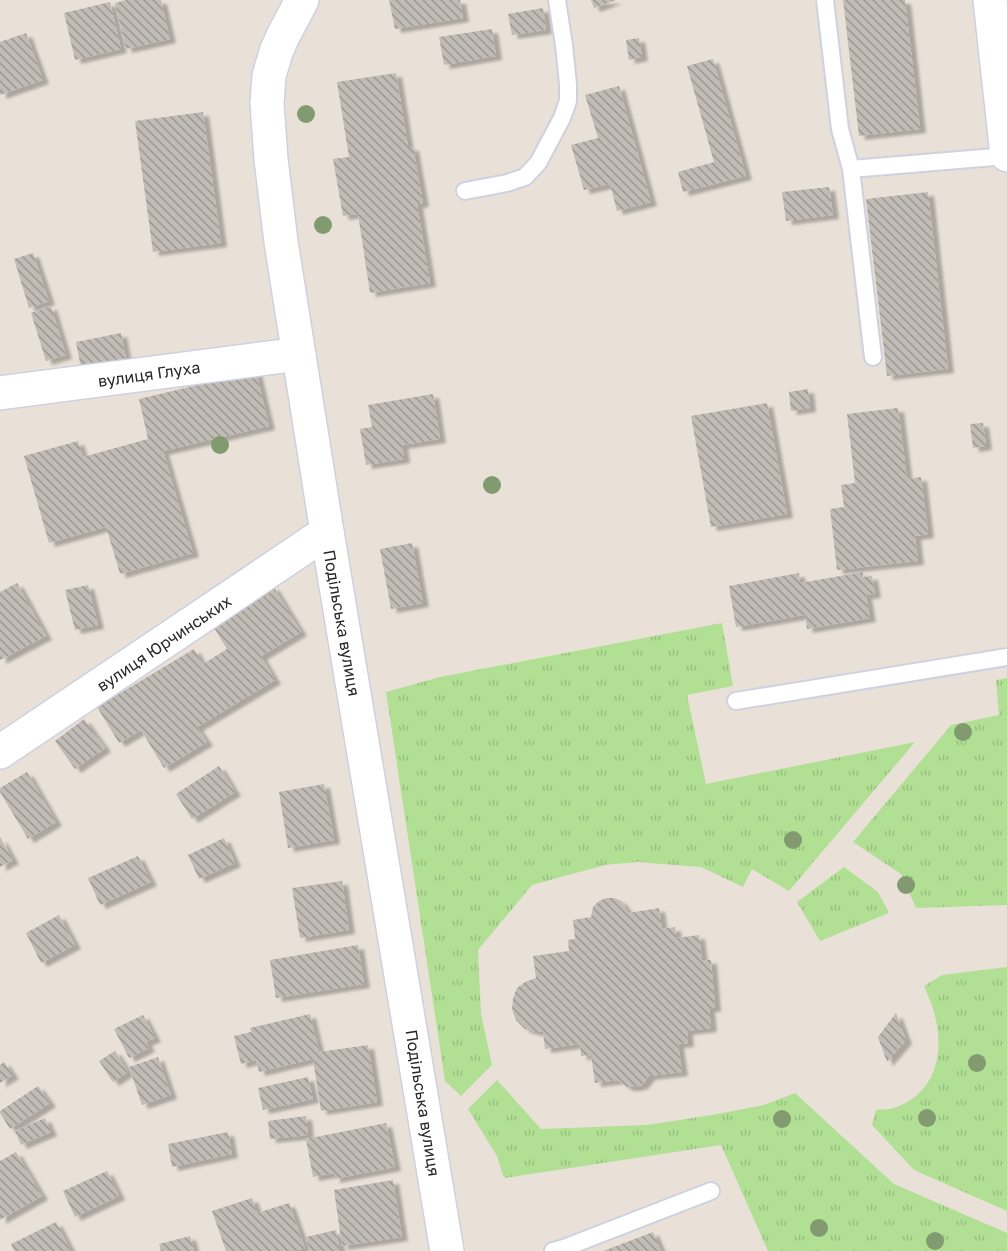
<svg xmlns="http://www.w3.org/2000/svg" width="1007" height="1251" viewBox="0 0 1007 1251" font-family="'Golos Text',sans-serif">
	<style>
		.grass { fill: url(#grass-tufts) }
		.building { fill: url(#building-back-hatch); filter: url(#shadow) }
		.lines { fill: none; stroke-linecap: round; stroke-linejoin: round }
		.lane-casing { stroke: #cdd1e0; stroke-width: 20 }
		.street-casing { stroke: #cdd1e0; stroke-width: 36 }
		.secondary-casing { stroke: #cdd1e0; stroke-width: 36 }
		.lane { stroke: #fff; stroke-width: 16 }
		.street { stroke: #fff; stroke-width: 33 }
		.secondary { stroke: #fff; stroke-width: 33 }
		.tree { fill: #819a70 }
		.labels { text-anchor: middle; stroke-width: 6; stroke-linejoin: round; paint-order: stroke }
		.street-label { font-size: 16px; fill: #262626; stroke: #fff }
	</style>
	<defs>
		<pattern id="grass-tufts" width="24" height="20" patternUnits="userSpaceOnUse" patternTransform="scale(1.5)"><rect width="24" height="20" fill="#b1e094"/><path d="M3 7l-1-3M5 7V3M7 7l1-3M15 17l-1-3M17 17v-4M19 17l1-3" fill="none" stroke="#98c07f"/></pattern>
		<pattern id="building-back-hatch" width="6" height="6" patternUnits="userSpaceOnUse" patternTransform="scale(1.5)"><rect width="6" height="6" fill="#c1bbb5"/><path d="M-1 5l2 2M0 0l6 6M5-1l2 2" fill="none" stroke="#9d9893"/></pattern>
		<filter id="shadow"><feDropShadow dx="6" dy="4" stdDeviation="1.5" flood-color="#0004"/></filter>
	</defs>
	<rect width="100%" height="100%" fill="#e9e1d8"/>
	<path class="grass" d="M 722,623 L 733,686 L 687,695 L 706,784 L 915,742 L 789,891 L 752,869 L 743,887 L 701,867 L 637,862 L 605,865 L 532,885 L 478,950 L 481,1014 L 492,1065 L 461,1096 L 445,1081 L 386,692 L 440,677 Z
		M 1007,678 L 1007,905 L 916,908 L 901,874 L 853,842 L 951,725 L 999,715 L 996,680 Z
		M 844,867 L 878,892 L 889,913 L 820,941 L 797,902 Z
		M 1007,967 L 1007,1211 L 914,1170 L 872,1125 L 876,1110 C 882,1109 889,1110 894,1108 C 937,1093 945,1052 934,1012 C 932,1003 927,995 924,986 L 942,975 Z
		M 497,1080 L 541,1129 L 647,1125 L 712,1115 L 764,1105 L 795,1093 L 894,1184 L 1007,1233 L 1007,1251 L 768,1251 L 721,1145 L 504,1178 L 497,1156 L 468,1109 Z"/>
	<path class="building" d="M 126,0 L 161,0 L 170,39 L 126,49 L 115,3 Z
		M 389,0 L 460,0 L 463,18 L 395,29 Z
		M 591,0 L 616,0 L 594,8 Z
		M 843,0 L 905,0 L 920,129 L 859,136 Z
		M 110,2 L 121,49 L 75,60 L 64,13 Z
		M 543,8 L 546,30 L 512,35 L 508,14 Z
		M 492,29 L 496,56 L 444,65 L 439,37 Z
		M 26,33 L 43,80 L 0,95 L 0,42 Z
		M 639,38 L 642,57 L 629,60 L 626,40 Z
		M 713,59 L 746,176 L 683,192 L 678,172 L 714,162 L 687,66 Z
		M 396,73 L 408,147 L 413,147 L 423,203 L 417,204 L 430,283 L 370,293 L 358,214 L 343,216 L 333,159 L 349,157 L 337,82 Z
		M 619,86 L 651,202 L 617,211 L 610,184 L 584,190 L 571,145 L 598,138 L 585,95 Z
		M 203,112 L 221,243 L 153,252 L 135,121 Z
		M 829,187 L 833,215 L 786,221 L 782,192 Z
		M 928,192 L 948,369 L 887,376 L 866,199 Z
		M 33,253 L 49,301 L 29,308 L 14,259 Z
		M 51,306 L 66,355 L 46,361 L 31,313 Z
		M 121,333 L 126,359 L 81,368 L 76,342 Z
		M 256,371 L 269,426 L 163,451 L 193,553 L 120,574 L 106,527 L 49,543 L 24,456 L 78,441 L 83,457 L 148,439 L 139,399 Z
		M 808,389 L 810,408 L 791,411 L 789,392 Z
		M 433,394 L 440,439 L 402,445 L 404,459 L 366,465 L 360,429 L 372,427 L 368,405 Z
		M 767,403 L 787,514 L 711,527 L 691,416 Z
		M 898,408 L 907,479 L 921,477 L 928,534 L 915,536 L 918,561 L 837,570 L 830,509 L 844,507 L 841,485 L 855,483 L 847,414 Z
		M 983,423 L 986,446 L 973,448 L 970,424 Z
		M 412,543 L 423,603 L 391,609 L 380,549 Z
		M 863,572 L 863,577 L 872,576 L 875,594 L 866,595 L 870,618 L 807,629 L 805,615 L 736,627 L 729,586 L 799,573 L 800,583 Z
		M 17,583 L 46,636 L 0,660 L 0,592 Z
		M 88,585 L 98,625 L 75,630 L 65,590 Z
		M 273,586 L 301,632 L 261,656 L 275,680 L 197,727 L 207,742 L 164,768 L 141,730 L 119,743 L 97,707 L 194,649 L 203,664 L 227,649 L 211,623 Z
		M 84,719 L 105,748 L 75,769 L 55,741 Z
		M 219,766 L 235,792 L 192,819 L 176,794 Z
		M 27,772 L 56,822 L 28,839 L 0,792 L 0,788 Z
		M 324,784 L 334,840 L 288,848 L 279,792 Z
		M 0,837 L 13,860 L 0,867 Z
		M 224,838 L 235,863 L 199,879 L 188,855 Z
		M 138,856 L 151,882 L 100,905 L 88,878 Z
		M 342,881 L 349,930 L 300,938 L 292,888 Z
		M 606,898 L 614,898 L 621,901 L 625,907 L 628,913 L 659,908 L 662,929 L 675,927 L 676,938 L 699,935 L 702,960 L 711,960 L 715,1008 L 709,1008 L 711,1028 L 687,1031 L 688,1043 L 678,1044 L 682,1072 L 649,1076 L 642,1085 L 635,1087 L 627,1087 L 618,1080 L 595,1083 L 591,1055 L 581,1056 L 580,1044 L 545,1049 L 543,1032 L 536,1032 L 525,1029 L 516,1020 L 512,1009 L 513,998 L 517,988 L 525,982 L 536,978 L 533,956 L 569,951 L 568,940 L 575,939 L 573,920 L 591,917 L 593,907 L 599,901 Z
		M 59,915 L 75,945 L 41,963 L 26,933 Z
		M 358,945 L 364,984 L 276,998 L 270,960 Z
		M 896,1013 L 906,1040 L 887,1062 L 878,1037 Z
		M 310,1014 L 319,1052 L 368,1045 L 377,1102 L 321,1111 L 313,1059 L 259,1072 L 256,1060 L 241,1064 L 234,1036 L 251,1032 L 250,1028 Z
		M 143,1015 L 155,1038 L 146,1042 L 149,1048 L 129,1058 L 114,1029 Z
		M 115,1051 L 128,1072 L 113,1082 L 99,1061 Z
		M 158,1057 L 171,1095 L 142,1105 L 129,1067 Z
		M 4,1062 L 13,1075 L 0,1083 L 0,1065 Z
		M 308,1077 L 313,1099 L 263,1110 L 258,1088 Z
		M 38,1086 L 50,1103 L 10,1129 L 0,1113 L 0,1111 Z
		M 306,1116 L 308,1135 L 270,1139 L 268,1121 Z
		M 45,1118 L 51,1132 L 21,1145 L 15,1131 Z
		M 386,1123 L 395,1167 L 334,1179 L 334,1173 L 313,1177 L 306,1139 Z
		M 228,1132 L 232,1154 L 172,1167 L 168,1144 Z
		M 16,1152 L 42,1196 L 0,1220 L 0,1161 Z
		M 107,1171 L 119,1196 L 75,1217 L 63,1191 Z
		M 393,1180 L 402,1237 L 342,1246 L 334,1190 Z
		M 252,1198 L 257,1213 L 289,1203 L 305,1248 L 296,1251 L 226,1251 L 212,1211 Z
		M 56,1222 L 71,1251 L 14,1251 L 11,1244 Z
		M 336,1230 L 340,1251 L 309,1251 L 306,1237 Z
		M 653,1232 L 661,1251 L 603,1251 Z
		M 190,1236 L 194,1251 L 161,1251 L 159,1244 Z"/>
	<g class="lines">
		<defs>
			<path id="lane" d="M 825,0 L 840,129 L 851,169
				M 465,191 L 507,183 L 525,177 L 538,163 L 562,118 L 568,101 L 568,84 L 564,45 L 557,0
				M 873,357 L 851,169 L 1007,156
				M 736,701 L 1007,657
				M 553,1251 L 564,1248 L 711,1191"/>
			<path id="street" d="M 0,393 L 299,354
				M 0,752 L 327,532"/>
			<path id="secondary" d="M 302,0 L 282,38 L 276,52 L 269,76 L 267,103 L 271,159 L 281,242 L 327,532 L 447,1251
				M 990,0 L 1007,155"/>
		</defs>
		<use href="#lane" class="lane-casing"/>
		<use href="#street" class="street-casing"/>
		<use href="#secondary" class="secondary-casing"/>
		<use href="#lane" class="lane"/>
		<use href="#street" class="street"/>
		<use href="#secondary" class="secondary"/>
	</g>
	<g class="tree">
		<circle cx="306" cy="114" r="9"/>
		<circle cx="323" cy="225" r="9"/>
		<circle cx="220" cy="445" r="9"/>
		<circle cx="492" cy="485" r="9"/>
		<circle cx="963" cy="732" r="9"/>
		<circle cx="793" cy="840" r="9"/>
		<circle cx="906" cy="885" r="9"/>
		<circle cx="977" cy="1063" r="9"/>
		<circle cx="927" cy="1118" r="9"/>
		<circle cx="782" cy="1119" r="9"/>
		<circle cx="819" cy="1228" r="9"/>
		<circle cx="935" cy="1241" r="9"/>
	</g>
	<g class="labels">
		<g class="street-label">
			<text transform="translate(149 374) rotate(-8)" y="6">вулиця Глуха</text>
			<text transform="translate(342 623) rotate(80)" y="6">Подільська вулиця</text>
			<text transform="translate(164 643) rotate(-34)" y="6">вулиця Юрчинських</text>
			<text transform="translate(423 1103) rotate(81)" y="6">Подільська вулиця</text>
		</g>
	</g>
</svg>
